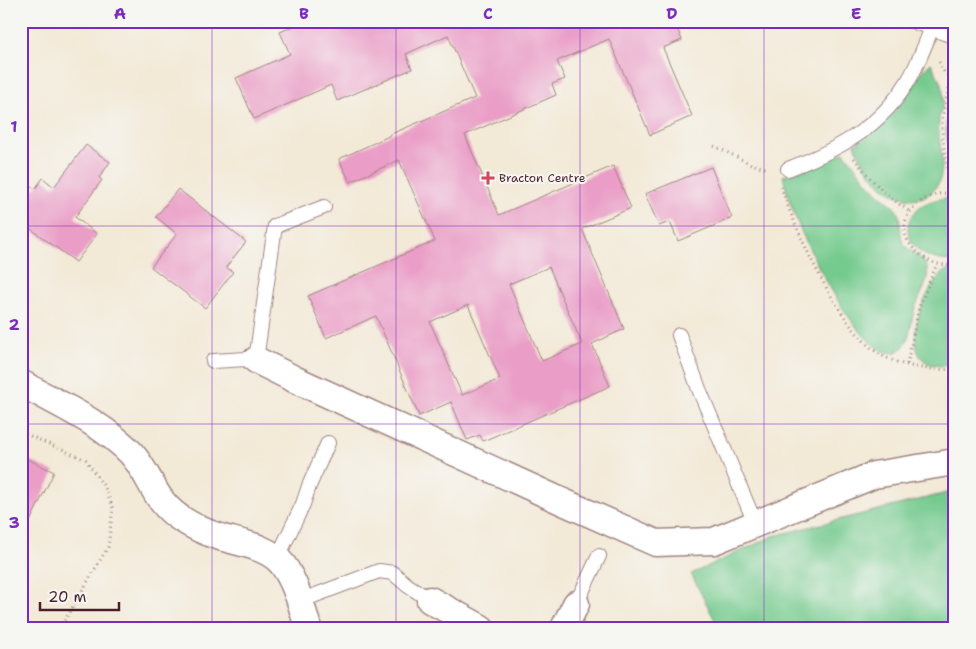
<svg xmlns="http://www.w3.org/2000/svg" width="976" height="649" viewBox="0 0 976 649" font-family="'Shantell Sans',sans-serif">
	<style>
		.green { fill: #75ca8e; stroke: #60745c }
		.building { fill: #ea9ec7; fill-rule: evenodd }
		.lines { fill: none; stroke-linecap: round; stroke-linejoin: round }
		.lane-casing { stroke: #9e8481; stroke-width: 16 }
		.street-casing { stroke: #9e8481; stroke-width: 29 }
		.path { stroke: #9e8481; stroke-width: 3; stroke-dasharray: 1 4; stroke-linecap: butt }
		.lane { stroke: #fff; stroke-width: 14 }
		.street { stroke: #fff; stroke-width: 26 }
		.grid { fill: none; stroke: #7b2cbf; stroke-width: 1; stroke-opacity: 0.55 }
		.poi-dot { fill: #d1495b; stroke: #f6f6f2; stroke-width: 2 }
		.labels { text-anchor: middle; stroke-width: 4; stroke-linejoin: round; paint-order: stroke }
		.poi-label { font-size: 12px; fill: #4a1f2b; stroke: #f6f6f2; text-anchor: start }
		.neatline { fill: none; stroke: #7b2cbf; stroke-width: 2 }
		.grid-label { font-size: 16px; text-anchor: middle; font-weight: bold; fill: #7b2cbf }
	</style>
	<rect width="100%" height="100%" fill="#f6f6f2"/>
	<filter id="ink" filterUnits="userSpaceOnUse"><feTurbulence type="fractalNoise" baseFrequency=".02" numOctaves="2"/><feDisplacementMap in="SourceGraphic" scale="10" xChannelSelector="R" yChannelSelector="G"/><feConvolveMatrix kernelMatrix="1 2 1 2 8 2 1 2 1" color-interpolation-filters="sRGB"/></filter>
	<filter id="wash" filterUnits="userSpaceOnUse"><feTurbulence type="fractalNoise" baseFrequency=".0096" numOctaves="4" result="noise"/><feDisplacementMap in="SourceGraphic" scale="20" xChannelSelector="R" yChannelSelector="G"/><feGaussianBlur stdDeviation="1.12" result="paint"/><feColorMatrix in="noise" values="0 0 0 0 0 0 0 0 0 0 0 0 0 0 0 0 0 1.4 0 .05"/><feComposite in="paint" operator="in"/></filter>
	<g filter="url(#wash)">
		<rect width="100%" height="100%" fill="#f3e9d7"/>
		<path class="green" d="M 931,63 C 938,77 945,87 943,103 C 942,109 939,115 939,121 C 937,142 947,161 939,182 C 935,190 929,196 920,198 C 889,205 863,169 855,144 C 875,131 891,117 905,98 C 913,86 919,73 931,63 Z
			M 955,90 L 955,171 C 945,142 941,118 955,90 Z
			M 844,152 C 855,166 865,181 878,193 C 884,199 893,204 897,211 C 903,221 898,235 904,244 C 910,252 922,256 926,265 C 932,279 918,298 914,311 C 911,322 910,343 900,350 C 868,373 808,249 799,226 C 792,210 787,193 783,176 L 799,171 Z
			M 947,198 L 955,200 L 954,261 C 898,262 890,203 947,198 Z
			M 955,267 L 955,365 C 946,366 936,367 928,363 C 898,349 928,271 955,267 Z
			M 955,491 L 955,628 L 719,628 L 691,574 L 773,536 Z"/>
		<g id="blocks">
			<path class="building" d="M 306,21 L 674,21 L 682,40 L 663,48 L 692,116 L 650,135 L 609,39 L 557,61 L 565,79 L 552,84 L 556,95 L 465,135 L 499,215 L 613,166 L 631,208 L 582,229 L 624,329 L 592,344 L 610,386 L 483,441 L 480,435 L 467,440 L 451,402 L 419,416 L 376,316 L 326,338 L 308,296 L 435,241 L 399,160 L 350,182 L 339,159 L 389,136 L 389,135 L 475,98 L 448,35 L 406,54 L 412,69 L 337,101 L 331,85 L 254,119 L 236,78 L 290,54 L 280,32 ZM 549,267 L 582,344 L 542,361 L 509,284 ZM 468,305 L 500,379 L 462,395 L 430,322 Z
				M 86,145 L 110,162 L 99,178 L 102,180 L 75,217 L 97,234 L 76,262 L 21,222 L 21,179 L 35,189 L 43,178 L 54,187 Z
				M 711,167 L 732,218 L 678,241 L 670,222 L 659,226 L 645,194 Z
				M 178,189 L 246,242 L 226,267 L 233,272 L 205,308 L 151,267 L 177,234 L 156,217 Z
				M 21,456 L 54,472 L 21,540 Z"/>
		</g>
	</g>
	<g filter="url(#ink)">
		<use href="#blocks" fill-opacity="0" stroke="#9e8481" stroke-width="1"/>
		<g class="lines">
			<defs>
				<path id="lane" d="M 912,21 L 955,37
					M 788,169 C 840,149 883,126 911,76 C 919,61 925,45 931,30
					M 679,335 L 699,389 L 755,523
					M 213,361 L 247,359 L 256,360 L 275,226 L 324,207
					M 277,559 L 303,504 L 309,486 L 328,443
					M 300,601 L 379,571 L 393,573 L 407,585 L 430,600
					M 576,604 L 599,556"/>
				<path id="street" d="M 256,360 L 294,379 L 559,500 L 656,543 L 714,541 L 874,475 L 955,462
					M 21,383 C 58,404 100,422 130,452 C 152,475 152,501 183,520 C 194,527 205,532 217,536 C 238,543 269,546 283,565 C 296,583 302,607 308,628
					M 430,600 L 481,628
					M 564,628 L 576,604"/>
			</defs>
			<use href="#lane" class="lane-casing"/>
			<use href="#street" class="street-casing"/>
			<path class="path" d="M 939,62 L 944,72 L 951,79 L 955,79
				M 714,146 L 751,164 L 769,169
				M 854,158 C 870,180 888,197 910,212
				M 781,187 C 796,231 840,331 881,355 C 903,367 930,371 955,369
				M 949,193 C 951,170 942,149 942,126 C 942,110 948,95 951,79
				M 955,194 C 921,187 881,227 922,256 C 933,264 941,266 955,264
				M 907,364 L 919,307 L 937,264
				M 21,432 L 86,460 L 105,488 L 113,508 L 108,547 L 60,628"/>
			<use href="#lane" class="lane"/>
			<use href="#street" class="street"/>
		</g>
	</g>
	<path class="grid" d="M 212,21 L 212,628M 396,21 L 396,628M 580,21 L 580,628M 764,21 L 764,628M 21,226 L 955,226M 21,424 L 955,424"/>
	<path class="poi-dot" d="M485.5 170.5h5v5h5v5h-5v5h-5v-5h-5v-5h5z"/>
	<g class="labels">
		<g class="poi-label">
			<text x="499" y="182">Bracton Centre</text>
		</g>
	</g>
	<rect width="976" height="649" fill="none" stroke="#f6f6f2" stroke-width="55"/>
	<path d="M40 602v8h79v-8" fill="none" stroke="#4a1f2b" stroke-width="2.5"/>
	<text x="48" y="602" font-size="15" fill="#4a1f2b" stroke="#f6f6f2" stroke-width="4" paint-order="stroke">20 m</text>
	<rect x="28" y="28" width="920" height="594" class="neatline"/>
	<g class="grid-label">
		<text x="120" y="19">A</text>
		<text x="304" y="19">B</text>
		<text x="488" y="19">C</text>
		<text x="672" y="19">D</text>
		<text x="856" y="19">E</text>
		<text x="14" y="132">1</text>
		<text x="14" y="330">2</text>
		<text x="14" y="528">3</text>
	</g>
</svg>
